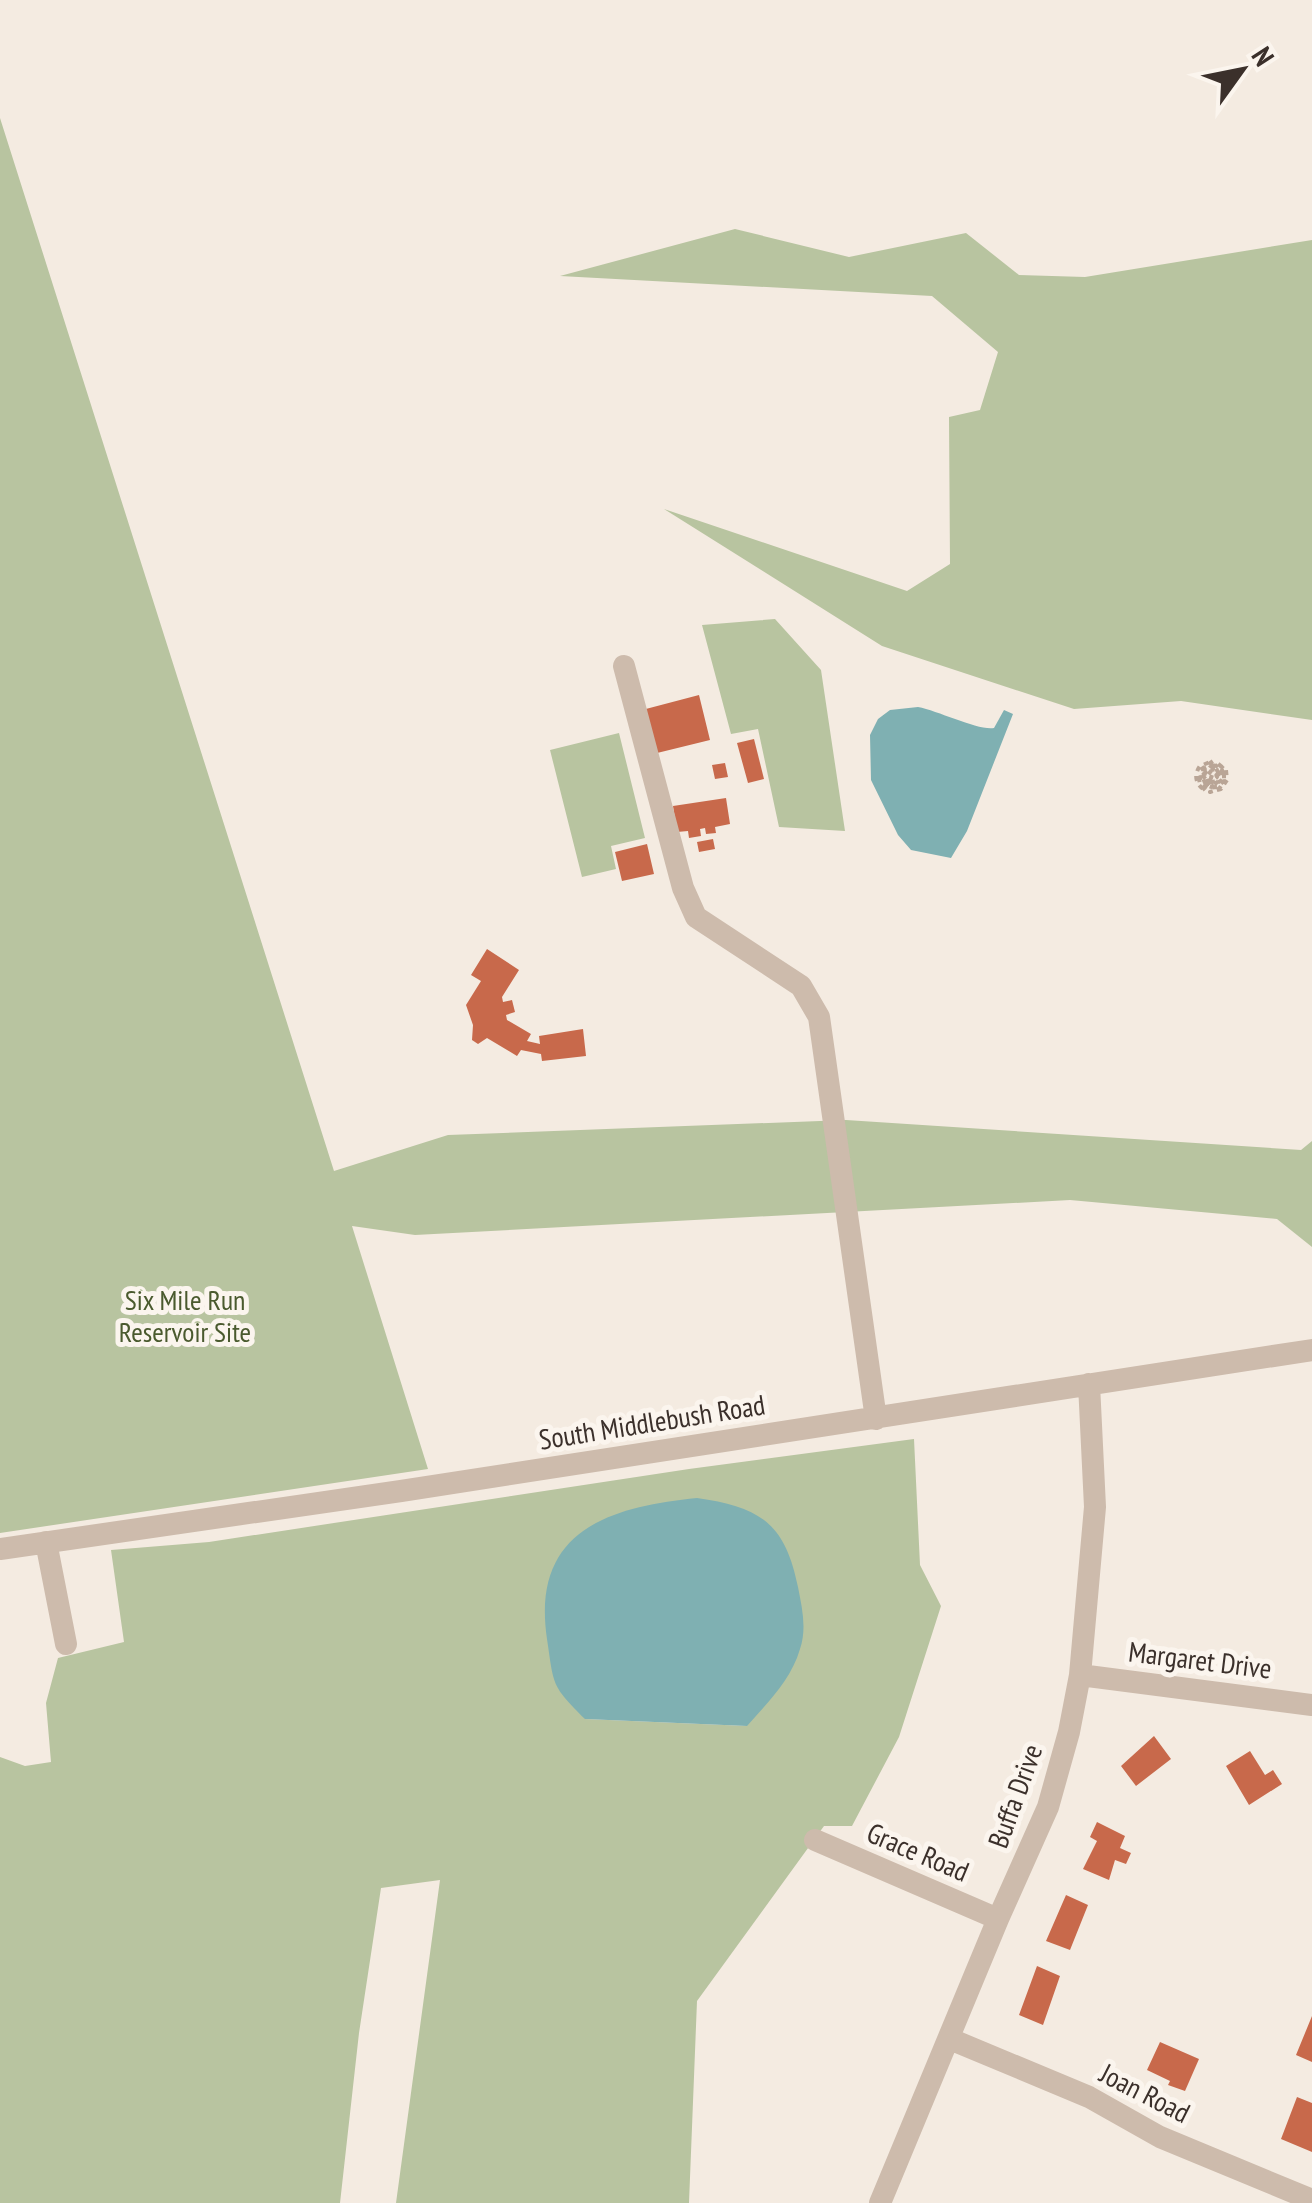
<svg xmlns="http://www.w3.org/2000/svg" width="1312" height="2203" viewBox="0 0 1312 2203" font-family="'PT Sans Narrow',sans-serif">
	<style>
		.green { fill: #b8c4a0; fill-rule: evenodd }
		.water { fill: #7fb0b2 }
		.building { fill: #c8694b }
		.lines { fill: none; stroke-linecap: round; stroke-linejoin: round }
		.path { stroke: #b9a596; stroke-width: 4; stroke-dasharray: 5 5; stroke-linecap: butt }
		.minor { stroke: #cdbbac; stroke-width: 22 }
		.labels { text-anchor: middle; stroke-width: 10; stroke-linejoin: round; paint-order: stroke }
		.park-label { font-size: 28px; fill: #4a5a2e; stroke: #fbf5ee }
		.street-label { font-size: 28px; fill: #3b302b; stroke: #fbf5ee }
	</style>
	<rect width="100%" height="100%" fill="#f4ebe1"/>
	<path class="green" d="M 0,118 L 334,1171 L 448,1135 L 846,1120 L 1301,1150 L 1312,1141 L 1312,1247 L 1277,1219 L 1070,1200 L 415,1235 L 352,1226 L 428,1469 L 0,1533 Z
		M 735,229 L 849,257 L 966,233 L 1019,275 L 1085,277 L 1312,240 L 1312,720 L 1181,701 L 1074,709 L 882,646 L 664,509 L 907,591 L 950,564 L 949,417 L 980,410 L 998,352 L 932,296 L 560,276 Z
		M 775,619 L 821,670 L 845,831 L 779,827 L 758,729 L 731,734 L 702,625 Z
		M 619,733 L 645,838 L 611,846 L 616,869 L 582,877 L 550,750 Z
		M 914,1439 L 920,1565 L 941,1606 L 899,1737 L 852,1826 L 824,1826 L 697,2001 L 689,2203 L 396,2203 L 440,1880 L 381,1888 L 359,2033 L 340,2203 L 0,2203 L 0,1757 L 25,1766 L 51,1762 L 46,1703 L 58,1658 L 124,1642 L 111,1550 L 209,1542 L 689,1469 ZM 697,1498 L 747,1726 L 585,1719 Z"/>
	<path class="water" d="M 918,707 C 939,711 979,731 994,728 L 1004,710 L 1013,714 L 967,831 L 951,858 L 911,850 L 898,835 L 871,780 L 870,735 L 878,719 L 890,710 Z
		M 697,1498 C 760,1507 785,1523 798,1587 C 802,1608 807,1628 800,1649 C 791,1680 768,1702 747,1726 L 585,1719 C 551,1685 554,1686 547,1639 C 531,1531 608,1507 697,1498 Z"/>
	<path class="building" d="M 699,695 L 710,740 L 653,754 L 642,710 Z
		M 754,739 L 764,779 L 748,783 L 737,743 Z
		M 725,763 L 728,777 L 715,779 L 712,765 Z
		M 726,798 L 730,824 L 715,827 L 716,833 L 706,834 L 705,828 L 700,829 L 701,836 L 689,838 L 688,831 L 677,832 L 673,806 Z
		M 713,839 L 715,849 L 699,852 L 697,842 Z
		M 647,844 L 654,874 L 622,881 L 615,852 Z
		M 487,949 L 519,970 L 502,997 L 503,1002 L 512,1000 L 515,1012 L 506,1015 L 507,1020 L 531,1034 L 527,1041 L 540,1044 L 539,1036 L 583,1029 L 586,1056 L 542,1061 L 541,1054 L 521,1050 L 517,1056 L 487,1038 L 478,1044 L 472,1040 L 473,1025 L 466,1005 L 481,981 L 471,975 Z
		M 1154,1736 L 1171,1759 L 1136,1786 L 1121,1766 Z
		M 1250,1751 L 1265,1775 L 1273,1770 L 1282,1784 L 1249,1805 L 1226,1766 Z
		M 1097,1822 L 1125,1836 L 1120,1848 L 1131,1853 L 1126,1864 L 1115,1860 L 1109,1880 L 1083,1869 L 1097,1841 L 1090,1837 Z
		M 1066,1895 L 1088,1905 L 1070,1950 L 1046,1941 Z
		M 1037,1966 L 1060,1976 L 1043,2025 L 1019,2015 Z
		M 1312,2016 L 1312,2062 L 1296,2055 Z
		M 1160,2042 L 1199,2059 L 1185,2091 L 1168,2085 L 1170,2081 L 1147,2070 Z
		M 1297,2097 L 1312,2103 L 1312,2152 L 1281,2139 Z"/>
	<g class="lines">
		<path class="path" d="M 1212,775 L 1211,778 L 1213,768 L 1206,771 L 1205,774 L 1211,771 L 1207,776 L 1209,783 L 1203,776 L 1206,783 L 1213,785 L 1219,781 L 1211,782 L 1217,777 L 1215,771 L 1220,777 L 1216,768 L 1221,771 L 1222,780 L 1211,787 L 1206,785 L 1202,776 L 1212,765 L 1199,771 L 1213,761 L 1200,766 C 1193,776 1196,785 1206,791 L 1200,784 L 1198,774 L 1202,783 L 1209,788 L 1217,787 L 1224,781 L 1219,789 L 1210,792 L 1221,789 L 1227,780 L 1226,770 L 1217,763 L 1224,769 L 1224,779 L 1222,770 L 1215,765 L 1216,759"/>
		<path class="minor" d="M 624,666 L 683,888 L 696,917 L 801,986 L 819,1017 L 876,1419
			M 46,1542 L 66,1644
			M 0,1549 L 401,1491 L 1312,1350
			M 1080,1675 L 1312,1705
			M 815,1840 L 998,1919
			M 950,2039 L 1089,2097 L 1160,2137 L 1312,2200
			M 880,2203 L 998,1919 L 1048,1807 L 1069,1732 L 1080,1675 L 1095,1507 L 1089,1384"/>
	</g>
	<g class="labels">
		<g class="park-label">
			<text x="185" y="1310">Six Mile Run<tspan x="185" dy="32">Reservoir Site</tspan></text>
		</g>
		<g class="street-label">
			<text transform="translate(652 1422) rotate(-9)" y="10">South Middlebush Road</text>
			<text transform="translate(1200 1660) rotate(7)" y="10">Margaret Drive</text>
			<text transform="translate(1015 1796) rotate(-70)" y="10">Buffa Drive</text>
			<text transform="translate(918 1852) rotate(23)" y="10">Grace Road</text>
			<text transform="translate(1145 2093) rotate(27)" y="10">Joan Road</text>
		</g>
	</g>
	<g transform="translate(1242 70) rotate(57)" stroke="#fbf5ee" stroke-width="8" paint-order="stroke">
	<path d="M0-8L18 38L0 25L-18 38Z" fill="#3b302b"/>
	<text y="-15" font-size="28" font-weight="bold" text-anchor="middle" fill="#3b302b">N</text>
	</g>
</svg>
